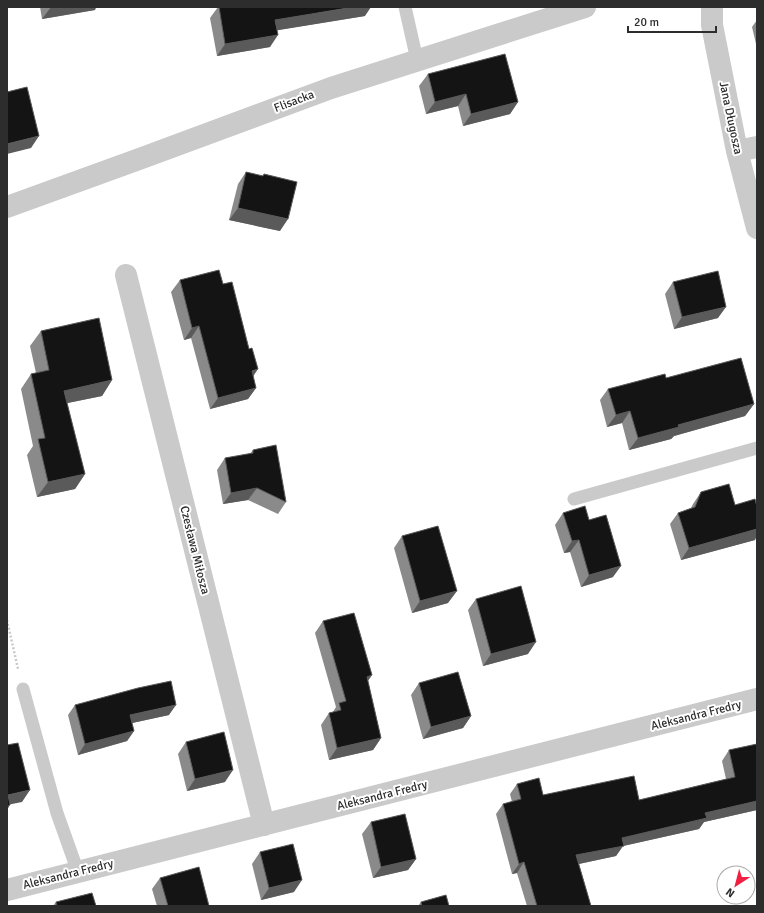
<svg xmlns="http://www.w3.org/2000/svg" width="764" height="913" viewBox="0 0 764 913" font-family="Signika,sans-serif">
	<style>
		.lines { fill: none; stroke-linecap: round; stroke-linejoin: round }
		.path { stroke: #cacaca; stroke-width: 2.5; stroke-dasharray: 2 2; stroke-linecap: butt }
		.service { stroke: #cacaca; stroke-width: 13 }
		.minor { stroke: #cacaca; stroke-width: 22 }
		.wall { fill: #8a8a8a }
		.shaded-wall { fill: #5a5a5a }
		.building { fill: #141414; stroke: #5a5a5a }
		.labels { text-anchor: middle; stroke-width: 4; stroke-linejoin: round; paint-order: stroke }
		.street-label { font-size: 12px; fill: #2d2d2d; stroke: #fff }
	</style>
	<rect width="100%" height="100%" fill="#fff"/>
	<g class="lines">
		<path class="path" d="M 7,620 L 18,669"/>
		<path class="service" d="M 405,7 L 417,60
			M 574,499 L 757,448
			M 23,689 L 57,813 L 78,872"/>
		<path class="minor" d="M 712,7 L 712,25 L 737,151 L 757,228
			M 737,151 L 757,147
			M 7,207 L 142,158 L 331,88 L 585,7
			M 126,275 L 264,825
			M 7,890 L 757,699"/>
	</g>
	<path class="wall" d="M 40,7 L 96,7 L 95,10 L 42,19 Z
		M 218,7 L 219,7 L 365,16 L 277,30 L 270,47 L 217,56 L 210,18 Z
		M 757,20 L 757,48 L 752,27 Z
		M 428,74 L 518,102 L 510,114 L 463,126 L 458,106 L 426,114 L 419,86 Z
		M 246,172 L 263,176 L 264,174 L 280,231 L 229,220 L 238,184 Z
		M 180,280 L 223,284 L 256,388 L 248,399 L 210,409 L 191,338 L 184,340 L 171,292 Z
		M 673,282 L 718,318 L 674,329 L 665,294 Z
		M 41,331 L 112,380 L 102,396 L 67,403 L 85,474 L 75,489 L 37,497 L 27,455 L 33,446 L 21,389 L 31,374 L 36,373 L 30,346 Z
		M 666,378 L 754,404 L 745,416 L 674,436 L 671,439 L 629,450 L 622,423 L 607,427 L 600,400 L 608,389 Z
		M 253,450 L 286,502 L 278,514 L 248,500 L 223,504 L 217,470 L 225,458 L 250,454 Z
		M 701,492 L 735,505 L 755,540 L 681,560 L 670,524 L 678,513 L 691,508 L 693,504 Z
		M 563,513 L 589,520 L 613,577 L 581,587 L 570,552 L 564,553 L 555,525 Z
		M 402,536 L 448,603 L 412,613 L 394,548 Z
		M 476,599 L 528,654 L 483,666 L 468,610 Z
		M 323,621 L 372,675 L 368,681 L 381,738 L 373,750 L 329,760 L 321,725 L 329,713 L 333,712 L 336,707 L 315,633 Z
		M 419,683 L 471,716 L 463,728 L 423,739 L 411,695 Z
		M 75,705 L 169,715 L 132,723 L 134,731 L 127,741 L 78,755 L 68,715 Z
		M 186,742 L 225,782 L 187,791 L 178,754 Z
		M 757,744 L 757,810 L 704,822 L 699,829 L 623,846 L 616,856 L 579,864 L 591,906 L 527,906 L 517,873 L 512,874 L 496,814 L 503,804 L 512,802 L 510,794 L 517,784 L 543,795 L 639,800 L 726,779 L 722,761 L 729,750 Z
		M 371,822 L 416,859 L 408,870 L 373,878 L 362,834 Z
		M 260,852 L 294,892 L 261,900 L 252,864 Z
		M 160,878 L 209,906 L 157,906 L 152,889 Z
		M 56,902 L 96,906 L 53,906 Z
		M 421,902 L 449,906 L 418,906 Z"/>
	<path class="shaded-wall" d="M 51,7 L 96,7 L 95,10 L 42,19 Z
		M 354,7 L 371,7 L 365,16 L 267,32 L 275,20 Z
		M 278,35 L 270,47 L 217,56 L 225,44 Z
		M 466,94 L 458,106 L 426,114 L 435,102 Z
		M 518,102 L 510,114 L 463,126 L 471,114 Z
		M 39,136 L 31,148 L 7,154 L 7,144 Z
		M 238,208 L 288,219 L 280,231 L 229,220 Z
		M 726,307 L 718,318 L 674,329 L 682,317 Z
		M 199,326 L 191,338 L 184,340 L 192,328 Z
		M 258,369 L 250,381 L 252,371 Z
		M 112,380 L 102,396 L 53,406 L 64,391 Z
		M 256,388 L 248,399 L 210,409 L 218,398 Z
		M 754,404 L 745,416 L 674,436 L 671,439 L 629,450 L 638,438 L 678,425 Z
		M 630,411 L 622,423 L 607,427 L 616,415 Z
		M 85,474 L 75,489 L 37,497 L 48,482 Z
		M 257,488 L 248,500 L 223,504 L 231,493 Z
		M 757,529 L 757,536 L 755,540 L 681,560 L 689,548 Z
		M 579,540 L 570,552 L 564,553 L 572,541 Z
		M 621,566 L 613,577 L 581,587 L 589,575 Z
		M 457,591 L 448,603 L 412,613 L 420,601 Z
		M 536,642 L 528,654 L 483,666 L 491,654 Z
		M 372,675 L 363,687 L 367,677 Z
		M 176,705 L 169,715 L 123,725 L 130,715 Z
		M 471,716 L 463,728 L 423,739 L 431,727 Z
		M 134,731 L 127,741 L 78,755 L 85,744 Z
		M 381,738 L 373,750 L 329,760 L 337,748 Z
		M 233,770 L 225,782 L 187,791 L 195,779 Z
		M 30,790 L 22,802 L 7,805 L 8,795 Z
		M 757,801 L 757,810 L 704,822 L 699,829 L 623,846 L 616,856 L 569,866 L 576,855 L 622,838 L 705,813 Z
		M 10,805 L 7,810 L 7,806 Z
		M 416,859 L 408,870 L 373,878 L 381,867 Z
		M 524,862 L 517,873 L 512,874 L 519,864 Z
		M 302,880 L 294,892 L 261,900 L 269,888 Z"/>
	<path class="building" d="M 219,7 L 354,7 L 275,20 L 278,35 L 225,44 Z
		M 505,54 L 518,102 L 471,114 L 466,94 L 435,102 L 428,74 Z
		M 27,87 L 39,136 L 7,144 L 7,92 Z
		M 246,172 L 263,176 L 264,174 L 297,182 L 288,219 L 238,208 Z
		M 219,270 L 223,284 L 232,282 L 249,349 L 252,348 L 258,369 L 252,371 L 256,388 L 218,398 L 199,326 L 192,328 L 180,280 Z
		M 718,271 L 726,307 L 682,317 L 673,282 Z
		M 99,318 L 112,380 L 64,391 L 85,474 L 48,482 L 38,439 L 45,438 L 31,374 L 49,370 L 41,331 Z
		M 741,358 L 754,404 L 678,425 L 679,427 L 638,438 L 630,411 L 616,415 L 608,389 L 665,374 L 666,378 Z
		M 276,445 L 286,502 L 257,488 L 231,493 L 225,458 L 253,453 L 253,450 Z
		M 729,484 L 735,505 L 755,499 L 757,507 L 757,529 L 689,548 L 678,513 L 695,507 L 701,492 Z
		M 585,506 L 589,520 L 606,515 L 621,566 L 589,575 L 579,540 L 572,541 L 563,513 Z
		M 438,526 L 457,591 L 420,601 L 402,536 Z
		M 521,586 L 536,642 L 491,654 L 476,599 Z
		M 354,613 L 372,675 L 367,677 L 381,738 L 337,748 L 329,713 L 341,710 L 339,703 L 346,701 L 323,621 Z
		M 458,672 L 471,716 L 431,727 L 419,683 Z
		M 171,681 L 176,705 L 130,715 L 134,731 L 85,744 L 75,705 L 138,688 Z
		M 224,732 L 233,770 L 195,779 L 186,742 Z
		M 18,743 L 30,790 L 8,795 L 10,805 L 7,806 L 7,745 Z
		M 757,744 L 757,801 L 705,813 L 707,818 L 622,838 L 624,846 L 576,855 L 591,906 L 537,906 L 524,862 L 519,864 L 503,804 L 521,799 L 517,784 L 539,778 L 543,795 L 634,776 L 639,800 L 735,777 L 729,750 Z
		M 405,814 L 416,859 L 381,867 L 371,822 Z
		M 293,844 L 302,880 L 269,888 L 260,852 Z
		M 199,867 L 209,906 L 168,906 L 160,878 Z
		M 92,893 L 96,906 L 57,906 L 56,902 Z
		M 446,895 L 449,906 L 422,906 L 421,902 Z"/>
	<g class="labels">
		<g class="street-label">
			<text transform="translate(294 101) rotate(-21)" y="4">Flisacka</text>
			<text transform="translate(731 118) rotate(78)" y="4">Jana Długosza</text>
			<text transform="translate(195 550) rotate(76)" y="4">Czesława Miłosza</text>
			<text transform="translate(696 715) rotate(-14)" y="4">Aleksandra Fredry</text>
			<text transform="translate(382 795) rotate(-14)" y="4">Aleksandra Fredry</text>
			<text transform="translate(68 874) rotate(-14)" y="4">Aleksandra Fredry</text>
		</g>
	</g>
	<rect width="764" height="913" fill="none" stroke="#2d2d2d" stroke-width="16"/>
	<g transform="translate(736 885) rotate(216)"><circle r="19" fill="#ffffff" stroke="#ababab"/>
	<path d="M0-3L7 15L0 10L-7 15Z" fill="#f31f40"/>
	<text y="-6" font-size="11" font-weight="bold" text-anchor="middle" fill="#2d2d2d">N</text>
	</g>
	<path d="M628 26v6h88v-6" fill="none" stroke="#2d2d2d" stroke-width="2"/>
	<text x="634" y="26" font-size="12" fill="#2d2d2d" stroke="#ffffff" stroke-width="3" paint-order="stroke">20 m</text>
</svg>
